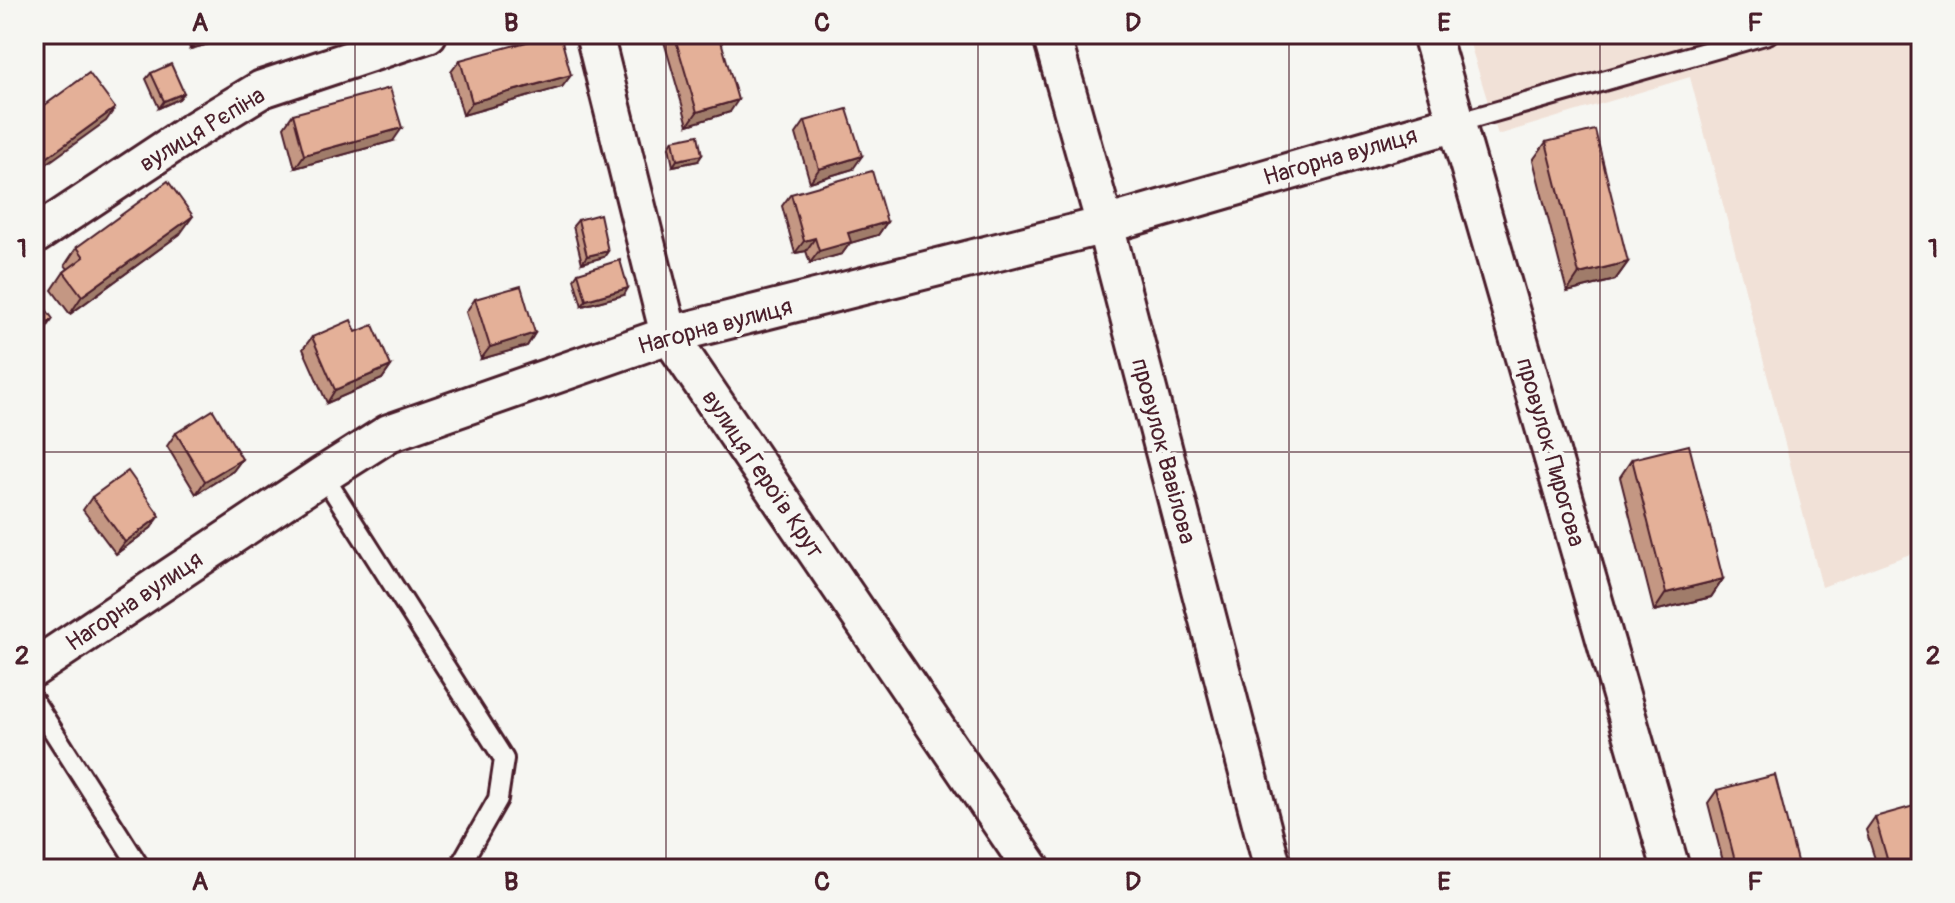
<svg xmlns="http://www.w3.org/2000/svg" width="1955" height="903" viewBox="0 0 1955 903" font-family="Pangolin,sans-serif">
	<style>
		.built { fill: #f1e1d7 }
		.lines { fill: none; stroke-linecap: round; stroke-linejoin: round }
		.service-casing { stroke: #4a1f2b; stroke-width: 24 }
		.minor-casing { stroke: #4a1f2b; stroke-width: 42 }
		.service { stroke: #f6f6f2; stroke-width: 18 }
		.minor { stroke: #f6f6f2; stroke-width: 36 }
		.wall { fill: #c49783; stroke: #4a1f2b; stroke-width: 2 }
		.shaded-wall { fill: #a07b6a; stroke: #4a1f2b; stroke-width: 2 }
		.building { fill: #e4b098; stroke: #4a1f2b; stroke-width: 2 }
		.grid { fill: none; stroke: #4a1f2b; stroke-width: 2; stroke-opacity: 0.55 }
		.labels { text-anchor: middle; stroke-width: 8; stroke-linejoin: round; paint-order: stroke }
		.street-label { font-size: 24px; fill: #4a1f2b; stroke: #f6f6f2 }
		.neatline { fill: none; stroke: #4a1f2b; stroke-width: 3 }
		.grid-label { font-size: 26px; text-anchor: middle; font-weight: bold; fill: #4a1f2b }
	</style>
	<rect width="100%" height="100%" fill="#f6f6f2"/>
	<filter id="ink" filterUnits="userSpaceOnUse"><feTurbulence type="fractalNoise" baseFrequency=".0125" numOctaves="2"/><feDisplacementMap in="SourceGraphic" scale="16" xChannelSelector="R" yChannelSelector="G"/><feConvolveMatrix kernelMatrix="1 2 1 2 8 2 1 2 1" color-interpolation-filters="sRGB"/></filter>
	<g filter="url(#ink)">
		<path class="built" d="M 1467,34 L 1921,34 L 1921,550 L 1822,587 L 1690,77 L 1498,135 Z"/>
		<g class="lines">
			<defs>
				<path id="service" d="M 1456,123 L 1768,34
					M 323,475 L 504,759 L 498,799 L 458,869
					M 34,701 L 141,869"/>
				<path id="minor" d="M 594,34 L 669,335 L 1032,869
					M 1051,34 L 1105,225 L 1273,869
					M 1431,34 L 1671,869
					M 34,236 L 191,132 L 262,89 L 428,34
					M 34,668 L 323,475 L 389,433 L 669,335 L 1105,225 L 1456,123"/>
			</defs>
			<use href="#service" class="service-casing"/>
			<use href="#minor" class="minor-casing"/>
			<use href="#service" class="service"/>
			<use href="#minor" class="minor"/>
		</g>
		<path class="wall" d="M 186,34 L 246,34 L 190,49 Z
			M 666,34 L 719,34 L 730,112 L 688,125 L 663,38 Z
			M 460,60 L 571,75 L 562,87 L 463,115 L 451,72 Z
			M 151,73 L 184,93 L 179,99 L 159,108 L 146,79 Z
			M 293,114 L 393,141 L 295,168 L 284,127 Z
			M 805,121 L 853,169 L 810,182 L 796,134 Z
			M 673,140 L 698,161 L 673,166 L 669,147 Z
			M 1546,142 L 1628,262 L 1615,280 L 1567,292 L 1533,160 Z
			M 791,194 L 887,222 L 878,235 L 850,243 L 842,254 L 810,263 L 806,251 L 795,253 L 782,206 Z
			M 578,220 L 608,251 L 604,257 L 582,263 L 573,226 Z
			M 180,234 L 70,314 L 52,290 L 64,272 L 68,269 L 65,265 L 77,247 Z
			M 578,273 L 624,295 L 582,306 L 574,279 Z
			M 475,299 L 535,333 L 527,346 L 481,359 L 466,312 Z
			M 312,337 L 391,366 L 382,379 L 327,403 L 303,349 Z
			M 176,433 L 242,459 L 233,471 L 196,494 L 167,446 Z
			M 1632,459 L 1723,579 L 1711,597 L 1654,611 L 1620,477 Z
			M 92,497 L 151,528 L 116,554 L 83,510 Z
			M 1717,790 L 1799,869 L 1725,869 L 1708,803 Z
			M 1875,817 L 1921,869 L 1878,869 L 1866,830 Z"/>
		<path class="shaded-wall" d="M 200,34 L 246,34 L 190,49 Z
			M 571,75 L 562,87 L 463,115 L 472,102 Z
			M 184,93 L 179,99 L 159,108 L 164,101 Z
			M 738,100 L 730,112 L 688,125 L 697,112 Z
			M 115,108 L 106,121 L 34,173 L 34,167 Z
			M 402,128 L 393,141 L 295,168 L 304,155 Z
			M 702,155 L 698,161 L 673,166 L 677,160 Z
			M 862,156 L 853,169 L 810,182 L 819,169 Z
			M 193,216 L 180,234 L 70,314 L 82,296 Z
			M 887,222 L 878,235 L 850,243 L 842,254 L 810,263 L 819,251 L 848,233 Z
			M 815,238 L 806,251 L 795,253 L 804,241 Z
			M 608,251 L 604,257 L 582,263 L 587,256 Z
			M 1628,262 L 1615,280 L 1567,292 L 1579,274 Z
			M 628,288 L 624,295 L 582,306 L 586,300 Z
			M 53,319 L 44,332 L 34,339 L 34,333 Z
			M 535,333 L 527,346 L 481,359 L 490,347 Z
			M 391,366 L 382,379 L 327,403 L 335,390 Z
			M 242,459 L 233,471 L 196,494 L 205,481 Z
			M 160,516 L 151,528 L 116,554 L 125,542 Z
			M 1723,579 L 1711,597 L 1654,611 L 1666,593 Z"/>
		<path class="building" d="M 556,34 L 560,34 L 571,75 L 472,102 L 460,60 Z
			M 674,34 L 719,34 L 738,100 L 697,112 Z
			M 171,64 L 184,93 L 164,101 L 151,73 Z
			M 89,73 L 115,108 L 34,167 L 34,113 Z
			M 390,88 L 402,128 L 304,155 L 293,114 Z
			M 847,109 L 862,156 L 819,169 L 805,121 Z
			M 1595,130 L 1628,262 L 1579,274 L 1546,142 Z
			M 698,135 L 702,155 L 677,160 L 673,140 Z
			M 872,171 L 887,222 L 848,233 L 851,242 L 819,251 L 815,238 L 804,241 L 791,194 Z
			M 168,181 L 193,216 L 82,296 L 64,272 L 84,257 L 77,247 Z
			M 600,214 L 608,251 L 587,256 L 578,220 Z
			M 620,260 L 628,288 L 586,300 L 578,273 Z
			M 521,286 L 535,333 L 490,347 L 475,299 Z
			M 34,293 L 53,319 L 34,333 Z
			M 351,320 L 356,332 L 373,325 L 391,366 L 335,390 L 312,337 Z
			M 213,410 L 242,459 L 205,481 L 176,433 Z
			M 1689,445 L 1723,579 L 1666,593 L 1632,459 Z
			M 128,471 L 160,516 L 125,542 L 92,497 Z
			M 1775,775 L 1799,869 L 1737,869 L 1717,790 Z
			M 1921,804 L 1921,869 L 1890,869 L 1875,817 Z"/>
	</g>
	<path class="grid" d="M 355,34 L 355,869M 666,34 L 666,869M 978,34 L 978,869M 1289,34 L 1289,869M 1600,34 L 1600,869M 34,452 L 1921,452"/>
	<g class="labels">
		<g class="street-label">
			<text transform="translate(202 129) rotate(-31)" y="8">вулиця Рєпіна</text>
			<text transform="translate(1340 156) rotate(-16)" y="8">Нагорна вулиця</text>
			<text transform="translate(715 326) rotate(-15)" y="8">Нагорна вулиця</text>
			<text transform="translate(1164 451) rotate(75)" y="8">провулок Вавілова</text>
			<text transform="translate(1551 452) rotate(74)" y="8">провулок Пирогова</text>
			<text transform="translate(763 474) rotate(56)" y="8">вулиця Героїв Крут</text>
			<text transform="translate(134 601) rotate(-34)" y="8">Нагорна вулиця</text>
		</g>
	</g>
	<rect width="1955" height="903" fill="none" stroke="#f6f6f2" stroke-width="88"/>
	<rect x="44" y="44" width="1867" height="815" class="neatline"/>
	<g class="grid-label">
		<text x="200" y="31">A</text>
		<text x="511" y="31">B</text>
		<text x="822" y="31">C</text>
		<text x="1133" y="31">D</text>
		<text x="1444" y="31">E</text>
		<text x="1755" y="31">F</text>
		<text x="22" y="257">1</text>
		<text x="1933" y="257">1</text>
		<text x="22" y="664">2</text>
		<text x="1933" y="664">2</text>
		<text x="200" y="890">A</text>
		<text x="511" y="890">B</text>
		<text x="822" y="890">C</text>
		<text x="1133" y="890">D</text>
		<text x="1444" y="890">E</text>
		<text x="1755" y="890">F</text>
	</g>
</svg>
